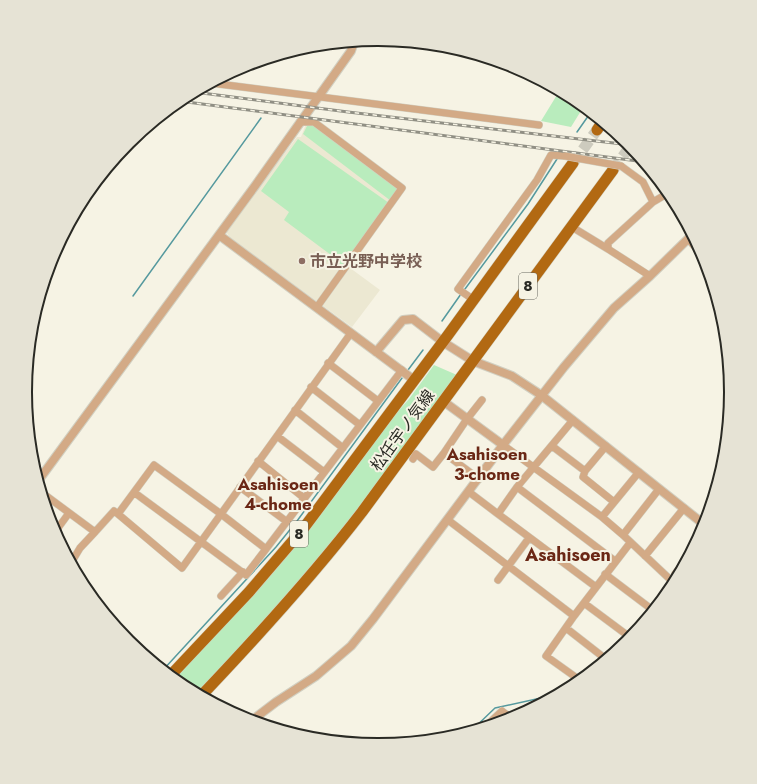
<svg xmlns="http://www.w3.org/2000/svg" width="757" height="784" viewBox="0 0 757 784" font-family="Jost,'Noto Sans JP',sans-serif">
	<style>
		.built { fill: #ece8d2 }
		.green { fill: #b9ecbd }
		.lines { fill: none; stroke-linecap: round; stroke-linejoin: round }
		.stream { stroke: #55999e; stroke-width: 1.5 }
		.primary-tunnel { stroke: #cdcbbe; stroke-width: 11; stroke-dasharray: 11 5.5; stroke-linecap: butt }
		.minor-casing { stroke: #d1cfc1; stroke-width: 8 }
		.tertiary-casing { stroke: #d1cfc1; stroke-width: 10 }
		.primary-casing { stroke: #d1cfc1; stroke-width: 12 }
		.minor { stroke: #d3aa86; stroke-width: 7 }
		.tertiary { stroke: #d3aa86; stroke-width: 8 }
		.primary { stroke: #b26912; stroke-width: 11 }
		.rail-casing { stroke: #908f84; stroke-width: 3 }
		.rail { stroke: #f6f3e4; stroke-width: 1.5; stroke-dasharray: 4.5; stroke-linecap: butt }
		.minor-bridge-casing { stroke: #d1cfc1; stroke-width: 8; stroke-linecap: butt }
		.minor-bridge { stroke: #d3aa86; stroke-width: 7 }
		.education-dot { fill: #8d6e63; stroke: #f6f3e4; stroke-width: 1.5 }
		.labels { text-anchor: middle; stroke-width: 4; stroke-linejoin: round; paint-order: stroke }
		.shield { fill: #f6f3e4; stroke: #67665e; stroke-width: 1 }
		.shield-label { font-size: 15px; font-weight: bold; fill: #2a2a24 }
		.education-label { font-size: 16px; font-weight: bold; fill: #785e54; stroke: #f6f3e4; text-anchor: start }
		.street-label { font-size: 16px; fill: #2a2a24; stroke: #f6f3e4 }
		.neighbourhood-label { font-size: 17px; font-weight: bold; fill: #6a2715; stroke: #f6f3e4 }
		.quarter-label { font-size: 18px; font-weight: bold; fill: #6a2715; stroke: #f6f3e4 }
		.rim { fill: none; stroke: #2a2a24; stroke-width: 2 }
	</style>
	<rect width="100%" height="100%" fill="#f6f3e4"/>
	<path class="built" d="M 306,124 L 399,189 L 346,265 L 380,290 L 352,327 L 230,238 L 227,233 L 227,229 L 297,137 L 301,137 Z"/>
	<path class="green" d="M 560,90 L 575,98 L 584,106 L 571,127 L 541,121 Z
		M 308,124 L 315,125 L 399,190 L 391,201 L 303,134 Z
		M 298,139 L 389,203 L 340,270 L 327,261 L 331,255 L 284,220 L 289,212 L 261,191 Z
		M 434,365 L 457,375 L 377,486 L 294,590 L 197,694 L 182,686 L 174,680 L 260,587 L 291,551 L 346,481 L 392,418 L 409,399 Z"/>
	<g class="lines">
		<path class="stream" d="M 577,132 L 591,112
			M 465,289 L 528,204 L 557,159
			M 133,296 L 261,118
			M 442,321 L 461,294
			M 408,370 L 423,350
			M 163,670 L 276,547 L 297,521 L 402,378
			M 470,732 L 495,708 L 559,694"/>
		<path class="primary-tunnel" d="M 573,163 L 597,130
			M 613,170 L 631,145"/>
		<defs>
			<path id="minor" d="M 211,83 L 539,125
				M 300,122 L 314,122 L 402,188 L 317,307
				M 621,166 L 643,182 L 653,202
				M 572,227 L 608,249
				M 688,239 L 706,259
				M 650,276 L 608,249 L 608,243 L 653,202 L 670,192
				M 474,300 L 458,289 L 537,180 L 551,155 L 565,156
				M 328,363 L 378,401
				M 311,387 L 360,425
				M 295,410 L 343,448
				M 573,420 L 517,487 L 498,514 L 596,587
				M 277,436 L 324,472
				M 503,445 L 602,517 L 623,535 L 675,584
				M 552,446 L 585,471
				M 606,446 L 585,471 L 583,477 L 614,502
				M 413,459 L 416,454 L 433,467 L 444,453
				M 258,461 L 304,498
				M 479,479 L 444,453 L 467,419 L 482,400
				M 240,487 L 286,521
				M 517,487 L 615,561
				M 41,492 L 95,532 L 114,511 L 118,514 L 154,465 L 221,514 L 351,333
				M 469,492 L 498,514
				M 135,493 L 246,575 L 266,549
				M 118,514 L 182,568 L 221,514 L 266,549 L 402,370
				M 602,517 L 639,472
				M 448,520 L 574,616 L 630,543
				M 55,532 L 69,513
				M 623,535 L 659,489
				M 645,556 L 684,508
				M 71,563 L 80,548 L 95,532
				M 605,574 L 654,611
				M 678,577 L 675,574 L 692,552
				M 498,580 L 529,538
				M 221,596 L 243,572
				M 584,603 L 631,638
				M 574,616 L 546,656 L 581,681
				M 566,628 L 607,660
				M 485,727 L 502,711 L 512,719"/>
			<path id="tertiary" d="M 219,235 L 414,380
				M 376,352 L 403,320 L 413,319 L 443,342 L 473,361 L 512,376 L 541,395 L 706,526
				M 443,401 L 503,445
				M 38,481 L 255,186 L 351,51 L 353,45 L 352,41
				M 251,721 L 276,702 L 316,676 L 351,646 L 373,619 L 503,445 L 564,367 L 614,308 L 650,276 L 693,234"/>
			<path id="primary" d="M 597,130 L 603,121
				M 170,676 L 249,592 L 303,529 L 448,335 L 573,163
				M 201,696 C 257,637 312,577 362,512 L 613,170"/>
		</defs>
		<use href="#minor" class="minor-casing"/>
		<use href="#tertiary" class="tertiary-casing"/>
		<use href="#primary" class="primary-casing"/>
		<use href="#minor" class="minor"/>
		<use href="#tertiary" class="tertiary"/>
		<use href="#primary" class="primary"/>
		<defs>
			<path id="rail" d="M 194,92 L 348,112 L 631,145
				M 179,101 L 645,162"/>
		</defs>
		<use href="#rail" class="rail-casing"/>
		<use href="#rail" class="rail"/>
		<defs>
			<path id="minor-bridge" d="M 565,156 L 621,166"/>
		</defs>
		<use href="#minor-bridge" class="minor-bridge-casing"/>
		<use href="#minor-bridge" class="minor-bridge"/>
	</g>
	<circle class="education-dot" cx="302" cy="261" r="4"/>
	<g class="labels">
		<g class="shield">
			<rect x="519" y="273" width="18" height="26" rx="3"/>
			<rect x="290" y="521" width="18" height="26" rx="3"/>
		</g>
		<g class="shield-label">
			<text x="528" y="291">8</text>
			<text x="299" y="539">8</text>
		</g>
		<g class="education-label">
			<text x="310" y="267">市立光野中学校</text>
		</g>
		<g class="street-label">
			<text transform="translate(402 430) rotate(-54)" y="6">松任宇ノ気線</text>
		</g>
		<g class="neighbourhood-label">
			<text x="487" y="460">Asahisoen<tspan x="487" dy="20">3-chome</tspan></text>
			<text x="278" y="490">Asahisoen<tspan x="278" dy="20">4-chome</tspan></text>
		</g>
		<g class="quarter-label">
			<text x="568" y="561">Asahisoen</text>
		</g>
	</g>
	<path d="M0 0H757V784H0ZM32 392a346 346 0 1 1 692 0a346 346 0 1 1-692 0Z" fill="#e6e3d5" fill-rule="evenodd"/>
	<path class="rim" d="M32 392a346 346 0 1 1 692 0a346 346 0 1 1-692 0Z"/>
</svg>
